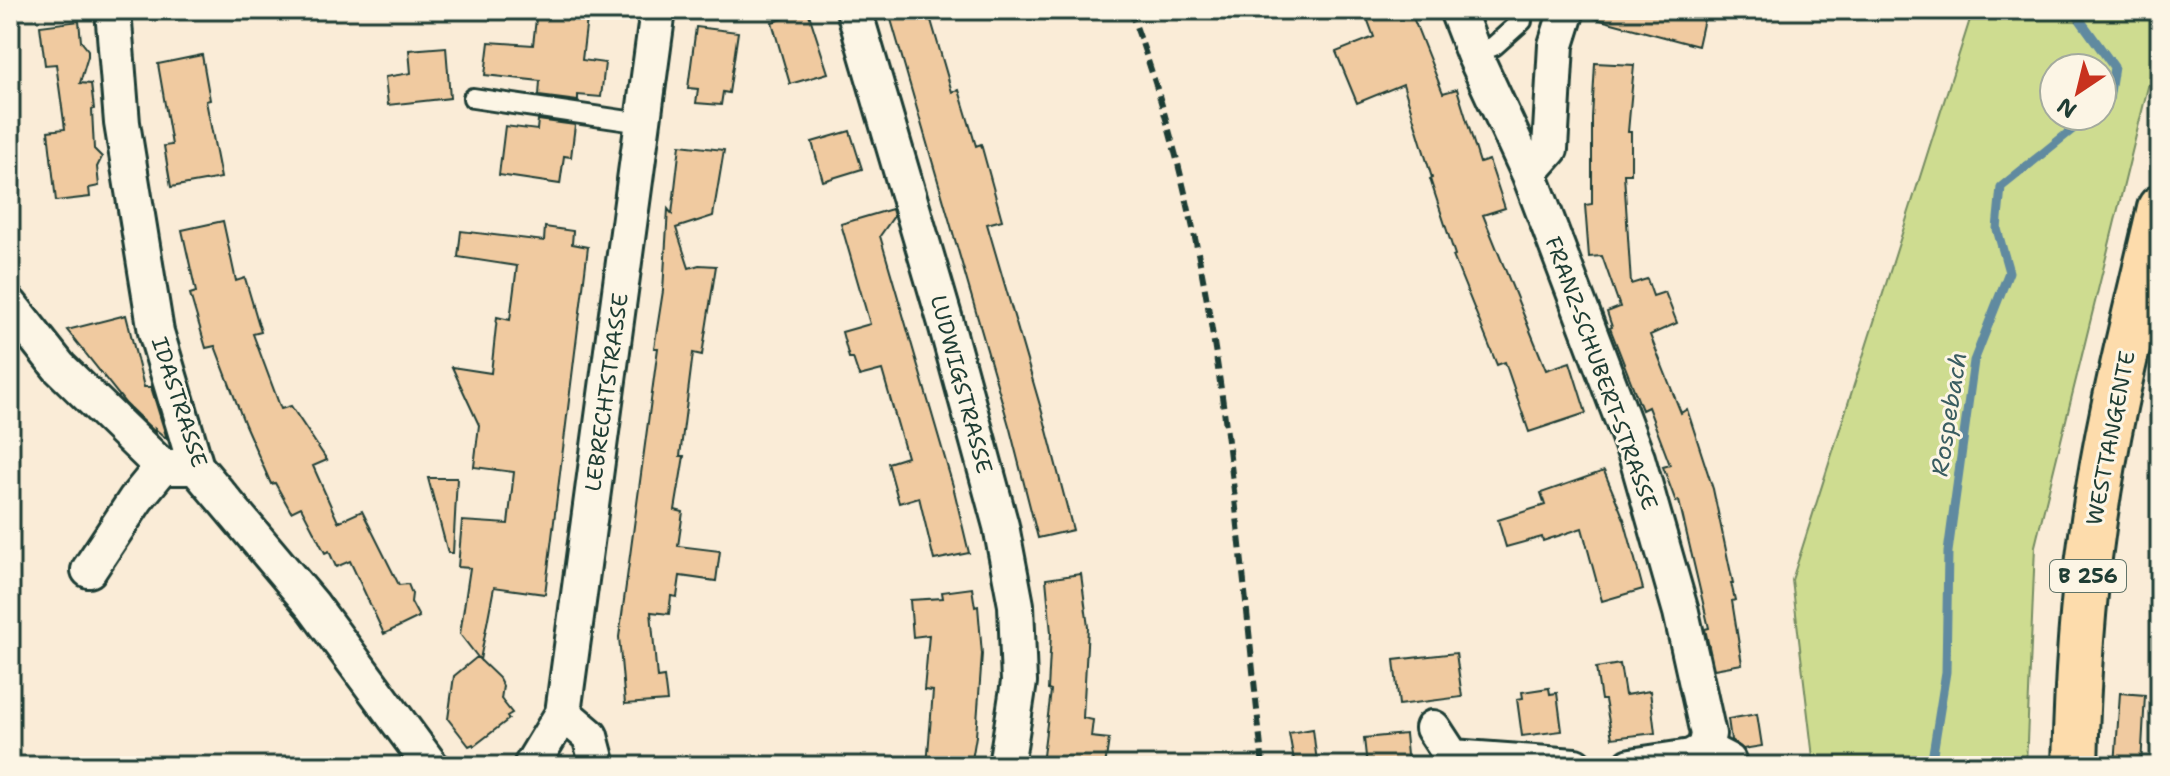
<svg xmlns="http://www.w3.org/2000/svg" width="2170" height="776" viewBox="0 0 2170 776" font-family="'Shantell Sans',sans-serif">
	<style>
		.green { fill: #cedc90; stroke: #768c62; stroke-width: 2; fill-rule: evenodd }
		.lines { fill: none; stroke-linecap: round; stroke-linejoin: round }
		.stream { stroke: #608aa0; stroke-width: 9 }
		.building { fill: #f0caa0; stroke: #1f3d34; stroke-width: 2 }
		.lane-casing { stroke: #1f3d34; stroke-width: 24 }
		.street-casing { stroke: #1f3d34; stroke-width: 40 }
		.primary-casing { stroke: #1f3d34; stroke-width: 50 }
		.lane { stroke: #fcf5e5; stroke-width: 18 }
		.street { stroke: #fcf5e5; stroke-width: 34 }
		.primary { stroke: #fddcac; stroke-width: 44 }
		.rail { stroke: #1f3d34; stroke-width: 6; stroke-dasharray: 12 6; stroke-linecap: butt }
		.labels { text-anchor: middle; stroke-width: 6; stroke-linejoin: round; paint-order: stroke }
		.shield { fill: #fcf5e5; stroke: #617469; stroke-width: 2 }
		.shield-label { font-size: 20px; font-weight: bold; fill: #1f3d34 }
		.street-label { font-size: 22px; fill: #1f3d34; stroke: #fcf5e5 }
		.water-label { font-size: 24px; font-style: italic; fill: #3a5d61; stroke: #fcf5e5 }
	</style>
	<rect width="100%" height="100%" fill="#faecd7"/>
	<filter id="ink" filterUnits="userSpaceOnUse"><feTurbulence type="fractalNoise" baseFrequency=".0125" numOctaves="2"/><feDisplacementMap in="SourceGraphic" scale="16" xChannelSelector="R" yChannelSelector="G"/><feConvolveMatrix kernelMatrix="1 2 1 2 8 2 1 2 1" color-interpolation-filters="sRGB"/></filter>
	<g filter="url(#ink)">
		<path class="green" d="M 1973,10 L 2160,10 L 2160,38 L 2035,546 L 2026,766 L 1814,766 L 1792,580 ZM 2054,68 L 2102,68 L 2102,116 L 2054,116 Z"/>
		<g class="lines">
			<path class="stream" d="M 2073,10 L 2114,67 L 2109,99 L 2102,105
				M 1931,766 L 1946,672 L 1948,552 L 1974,361 L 2009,272 L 1997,229 L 2001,187 L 2089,116"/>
		</g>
		<path class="building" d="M 537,10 L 588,10 L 582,60 L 605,63 L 601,97 L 578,95 L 578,101 L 539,96 L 540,81 L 485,75 L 489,42 L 533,45 Z
			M 910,10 L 928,10 L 952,92 L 959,90 L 976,146 L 981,144 L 1002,220 L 987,224 L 1044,419 L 1073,530 L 1038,538 L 1010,429 L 890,16 Z
			M 1364,10 L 1410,10 L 1443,93 L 1457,89 L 1480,163 L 1489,160 L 1505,208 L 1483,215 L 1546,370 L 1570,362 L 1586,413 L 1529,432 L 1505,362 L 1497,365 L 1453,256 L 1455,255 L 1430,179 L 1432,178 L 1403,84 L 1357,103 L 1336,52 L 1374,37 Z
			M 1594,10 L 1706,10 L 1698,46 L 1593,18 Z
			M 808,11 L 828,73 L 790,84 L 772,22 Z
			M 79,21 L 81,41 L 88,50 L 88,56 L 80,83 L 91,84 L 94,109 L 92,110 L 94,149 L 102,157 L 97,167 L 99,186 L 89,188 L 90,197 L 56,201 L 48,131 L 65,129 L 56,64 L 45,65 L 40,26 Z
			M 696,27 L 738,32 L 729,93 L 723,92 L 721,105 L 696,103 L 698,89 L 688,88 Z
			M 446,47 L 450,98 L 388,105 L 385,77 L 411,73 L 409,50 Z
			M 202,55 L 210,100 L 206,101 L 221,178 L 171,187 L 164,146 L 172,145 L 158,64 Z
			M 1595,63 L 1634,65 L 1628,132 L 1631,132 L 1631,174 L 1624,174 L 1631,284 L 1647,279 L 1653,296 L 1665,292 L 1677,323 L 1650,335 L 1681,413 L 1687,409 L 1713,489 L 1733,583 L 1731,583 L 1735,600 L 1732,601 L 1742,664 L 1714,669 L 1705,629 L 1709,628 L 1679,501 L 1676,502 L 1663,467 L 1670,465 L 1648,407 L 1642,410 L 1610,328 L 1612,327 L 1607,312 L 1620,307 L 1602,256 L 1589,257 L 1585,205 L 1592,204 L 1592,118 Z
			M 538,120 L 575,125 L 571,157 L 564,156 L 560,184 L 499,175 L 505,126 L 537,130 Z
			M 850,131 L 862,169 L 823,181 L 812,142 Z
			M 680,145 L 724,150 L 713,216 L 676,228 L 689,268 L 699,265 L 716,266 L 702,355 L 693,353 L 680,456 L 684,456 L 675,510 L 683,512 L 678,546 L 720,551 L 716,581 L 680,576 L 677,597 L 671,596 L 669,614 L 651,612 L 657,678 L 664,677 L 667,701 L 625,704 L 619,637 L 658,348 L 654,348 L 663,291 L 668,209 L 672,214 Z
			M 892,209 L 894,216 L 880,236 L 953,486 L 969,553 L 934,560 L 919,497 L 899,503 L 888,463 L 907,457 L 882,370 L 859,376 L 853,358 L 849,358 L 842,332 L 870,324 L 841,224 Z
			M 223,221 L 236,281 L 245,278 L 261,332 L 253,334 L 281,409 L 291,406 L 327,460 L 313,466 L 338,522 L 362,511 L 399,585 L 408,584 L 412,594 L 411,602 L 419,617 L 384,634 L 350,561 L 336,567 L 329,551 L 325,553 L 301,507 L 291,512 L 275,483 L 271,484 L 245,425 L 215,346 L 206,348 L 190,294 L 196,292 L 182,230 Z
			M 545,227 L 573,231 L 572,244 L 588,247 L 545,594 L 494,587 L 480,660 L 460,634 L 470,568 L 458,567 L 462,521 L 508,524 L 514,472 L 474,467 L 479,425 L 452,367 L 491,373 L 497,317 L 510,320 L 517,266 L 458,257 L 461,231 L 544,241 Z
			M 126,315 L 144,387 L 151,387 L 167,439 L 155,429 L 156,433 L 126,404 L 67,330 Z
			M 1604,471 L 1624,519 L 1643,589 L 1602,601 L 1582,528 L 1543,541 L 1542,537 L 1506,547 L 1498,520 L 1545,505 L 1541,493 Z
			M 428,478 L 457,478 L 453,553 L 448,553 Z
			M 1081,574 L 1088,627 L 1083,718 L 1093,720 L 1091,737 L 1109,739 L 1105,766 L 1042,764 L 1051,691 L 1048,690 L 1051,633 L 1046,579 Z
			M 972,588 L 975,607 L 978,606 L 982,654 L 976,736 L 971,766 L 927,766 L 933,691 L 924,690 L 929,635 L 913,637 L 910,600 L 943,598 L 942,592 Z
			M 1456,653 L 1462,697 L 1399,705 L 1394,660 Z
			M 477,657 L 499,678 L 503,686 L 501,699 L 512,713 L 507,716 L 509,719 L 474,746 L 473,744 L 469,746 L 448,719 L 454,676 Z
			M 1620,664 L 1625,695 L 1650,691 L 1655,733 L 1612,738 L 1605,700 L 1601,700 L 1596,668 Z
			M 1549,688 L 1550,694 L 1557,693 L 1562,731 L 1522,736 L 1517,699 L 1523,698 L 1522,692 Z
			M 2120,693 L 2145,695 L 2141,766 L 2115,766 Z
			M 1757,714 L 1762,746 L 1743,749 L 1731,740 L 1728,719 Z
			M 1313,729 L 1317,763 L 1295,766 L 1289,733 Z
			M 1405,734 L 1408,766 L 1367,766 L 1364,738 Z"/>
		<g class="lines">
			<defs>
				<path id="lane" d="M 1474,54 L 1494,46 L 1522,21 L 1521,10
					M 473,98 L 642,123"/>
				<path id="street" d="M 113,10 L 122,123 L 156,332 L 196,467 L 313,606 L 431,766
					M 854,10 L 945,320 L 1001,526 L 1016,605 L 1019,682 L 1006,766
					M 1457,10 L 1474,54 L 1529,173 L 1637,458 L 1681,612 L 1708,734 L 1705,749 L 1691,757 L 1631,766
					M 1529,173 L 1550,149 L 1556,45 L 1567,10
					M 10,305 L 59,367 L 162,467 L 196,467
					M 89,570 L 136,499 L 162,467
					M 563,713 L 590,736 L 598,766
					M 1433,728 L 1452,757 L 1575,766
					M 1705,749 L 1728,761 L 1728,766
					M 531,766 L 563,713 L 658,10"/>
				<path id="primary" d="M 2075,766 C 2077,689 2081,612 2092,535 C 2106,425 2135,316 2160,208"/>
			</defs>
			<use href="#lane" class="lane-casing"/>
			<use href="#street" class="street-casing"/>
			<use href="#primary" class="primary-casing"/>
			<use href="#lane" class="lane"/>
			<use href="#street" class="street"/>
			<use href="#primary" class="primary"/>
			<path class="rail" d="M 1130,10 C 1221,250 1235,513 1263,766"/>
		</g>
	</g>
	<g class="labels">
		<rect class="shield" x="2050" y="560" width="76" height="32" rx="6"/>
		<g class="shield-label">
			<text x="2088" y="583">B 256</text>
		</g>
		<g class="street-label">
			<text transform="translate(1602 373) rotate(70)" y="8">FRANZ-SCHUBERT-STRASSE</text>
			<text transform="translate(962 384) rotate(75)" y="8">LUDWIGSTRASSE</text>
			<text transform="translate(606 392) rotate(-82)" y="8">LEBRECHTSTRASSE</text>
			<text transform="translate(180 402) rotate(72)" y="8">IDASTRASSE</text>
			<text transform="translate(2110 438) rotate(-79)" y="8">WESTTANGENTE</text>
		</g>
		<g class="water-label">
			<text transform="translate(1949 414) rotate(-81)" y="8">Rospebach</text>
		</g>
	</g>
	<rect width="2170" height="776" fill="none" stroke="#fcf5e5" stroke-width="40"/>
	<rect x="20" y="20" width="2130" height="736" fill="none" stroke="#1f3d34" stroke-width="3" filter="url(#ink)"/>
	<g transform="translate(2078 92) rotate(215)"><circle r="38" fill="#fcf5e5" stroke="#a4ab9e" stroke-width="2"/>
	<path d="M0-6L14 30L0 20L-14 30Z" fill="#c8321e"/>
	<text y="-12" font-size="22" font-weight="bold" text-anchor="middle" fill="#1f3d34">N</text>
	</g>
</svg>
